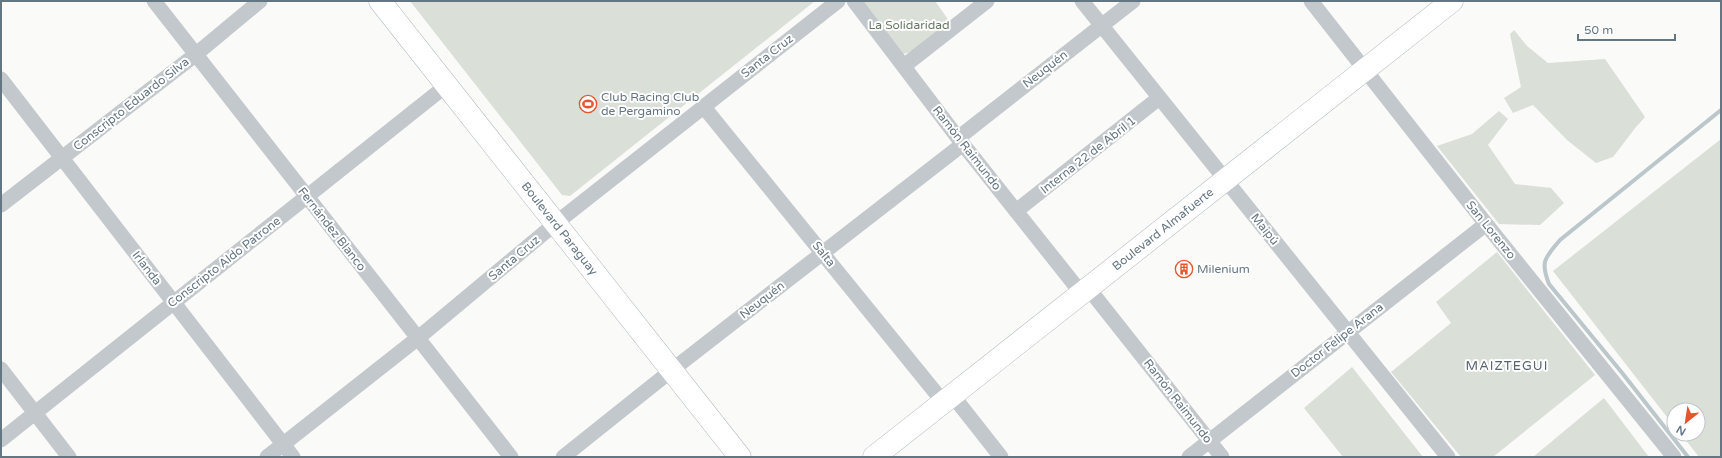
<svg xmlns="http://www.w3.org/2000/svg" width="1722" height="458" viewBox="0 0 1722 458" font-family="'Varela Round',sans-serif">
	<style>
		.green { fill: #dadfd7 }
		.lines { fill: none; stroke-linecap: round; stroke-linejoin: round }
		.stream { stroke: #bbc7cb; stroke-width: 4 }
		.secondary-casing { stroke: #b3babf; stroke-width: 23 }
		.street { stroke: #c3c8cc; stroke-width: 15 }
		.secondary { stroke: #fff; stroke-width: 22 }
		.labels { text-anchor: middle; stroke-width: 4; stroke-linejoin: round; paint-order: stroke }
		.park-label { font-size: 12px; fill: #687a64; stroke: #fff }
		.street-label { font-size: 12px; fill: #657683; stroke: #fff }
		.poi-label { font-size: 12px; fill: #657683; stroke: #fff; text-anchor: start }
		.neighbourhood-label { font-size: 13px; letter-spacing: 1px; fill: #57646e; stroke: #fff }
	</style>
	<rect width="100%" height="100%" fill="#fafaf8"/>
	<path class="green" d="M 410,1 L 815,1 L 570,196 L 562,195 Z
		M 861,1 L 935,1 L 950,22 L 912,52 L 903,54 Z
		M 1514,30 L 1527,46 L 1548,63 L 1605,59 L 1645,117 L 1636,127 L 1613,157 L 1596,163 L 1567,140 L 1533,105 L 1513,113 L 1504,98 L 1521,87 L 1510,34 Z
		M 1499,111 L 1508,119 L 1488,145 L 1515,184 L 1551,188 L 1564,203 L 1540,225 L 1499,224 L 1437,146 L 1472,134 Z
		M 1721,139 L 1721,457 L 1699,457 L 1681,434 L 1698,434 L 1698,410 L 1674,410 L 1674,426 L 1553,271 Z
		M 1497,252 L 1595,375 L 1493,457 L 1461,457 L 1391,372 L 1451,323 L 1436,302 Z
		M 1352,367 L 1423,457 L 1343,457 L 1304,408 Z
		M 1604,398 L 1649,457 L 1533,457 Z"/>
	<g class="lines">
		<path class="stream" d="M 1688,457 L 1623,374 L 1549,284 C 1540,261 1545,258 1560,240 L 1721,110"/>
		<defs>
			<g id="secondary">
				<path id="s1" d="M 380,1 L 740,457"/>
				<path id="s2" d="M 874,457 L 1452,1"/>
			</g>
		</defs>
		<use href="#secondary" class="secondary-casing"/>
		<path class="street" d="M 154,1 L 511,457
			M 854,1 L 958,138 L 1082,294
			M 1082,1 L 1448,457
			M 1311,1 L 1486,224 L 1674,457
			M 904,66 L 987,1
			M 1,79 L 293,457
			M 703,106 L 944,403
			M 958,138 L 1133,1
			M 1,205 L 195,55 L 260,1
			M 1016,211 L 1159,98
			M 1089,289 L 1222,457
			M 1,369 L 69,457
			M 953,396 L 1001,457
			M 1,440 L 447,85
			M 267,457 L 418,338 L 556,223 L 838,1
			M 563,457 L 672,370 L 963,144
			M 1189,457 L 1486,224"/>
		<use href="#secondary" class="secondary"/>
	</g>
	<defs>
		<symbol id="stadium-ring" viewBox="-11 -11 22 22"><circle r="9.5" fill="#fff" stroke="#e4572e" stroke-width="1.5"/><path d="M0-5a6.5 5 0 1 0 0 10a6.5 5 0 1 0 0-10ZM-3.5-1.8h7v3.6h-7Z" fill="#e4572e"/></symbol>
		<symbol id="building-ring" viewBox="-11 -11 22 22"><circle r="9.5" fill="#fff" stroke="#e4572e" stroke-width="1.5"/><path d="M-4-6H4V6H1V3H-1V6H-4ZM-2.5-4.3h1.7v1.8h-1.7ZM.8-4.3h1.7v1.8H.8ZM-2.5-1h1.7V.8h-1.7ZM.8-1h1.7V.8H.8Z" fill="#e4572e"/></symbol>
	</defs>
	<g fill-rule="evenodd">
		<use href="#stadium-ring" x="578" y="94" width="20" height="20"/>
		<use href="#building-ring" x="1174" y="259" width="20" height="20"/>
	</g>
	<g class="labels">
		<g class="park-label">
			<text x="909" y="29">La Solidaridad</text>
		</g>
		<g class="street-label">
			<text transform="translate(767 56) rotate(-38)" y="4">Santa Cruz</text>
			<text transform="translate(1045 69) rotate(-38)" y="4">Neuquén</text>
			<text transform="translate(131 104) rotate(-38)" y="4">Conscripto Eduardo Silva</text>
			<text transform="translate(967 148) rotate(52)" y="4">Ramón Raimundo</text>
			<text transform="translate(1088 155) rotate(-38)" y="4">Interna 22 de Abril 1</text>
			<text transform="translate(332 229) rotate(52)" y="4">Fernández Blanco</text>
			<text dy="4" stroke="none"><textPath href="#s1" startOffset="290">Boulevard Paraguay</textPath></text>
			<text transform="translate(1265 229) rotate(51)" y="4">Maipú</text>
			<text dy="4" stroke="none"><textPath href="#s2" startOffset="368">Boulevard Almafuerte</textPath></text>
			<text transform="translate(1491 230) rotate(51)" y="4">San Lorenzo</text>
			<text transform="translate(824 254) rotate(51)" y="4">Salta</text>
			<text transform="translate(514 258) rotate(-40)" y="4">Santa Cruz</text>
			<text transform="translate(224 262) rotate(-38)" y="4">Conscripto Aldo Patrone</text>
			<text transform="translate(147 268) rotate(52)" y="4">Irlanda</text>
			<text transform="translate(762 300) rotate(-38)" y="4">Neuquén</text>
			<text transform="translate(1337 340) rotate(-38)" y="4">Doctor Felipe Arana</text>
			<text transform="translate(1178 401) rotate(52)" y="4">Ramón Raimundo</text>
		</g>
		<g class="poi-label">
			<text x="601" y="101">Club Racing Club<tspan x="601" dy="14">de Pergamino</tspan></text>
			<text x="1197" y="273">Milenium</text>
		</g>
		<g class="neighbourhood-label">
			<text x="1507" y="370">MAIZTEGUI</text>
		</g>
	</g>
	<rect width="1722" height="458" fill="none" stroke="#657683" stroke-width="4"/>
	<g transform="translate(1686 422) rotate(210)"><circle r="19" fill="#ffffff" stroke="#c1c8cd"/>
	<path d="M0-3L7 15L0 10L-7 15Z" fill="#e4572e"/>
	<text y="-6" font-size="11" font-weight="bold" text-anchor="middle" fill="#657683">N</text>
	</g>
	<path d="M1578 34v6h97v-6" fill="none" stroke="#657683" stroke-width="2"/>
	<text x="1584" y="34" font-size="12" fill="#657683" stroke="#ffffff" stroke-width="3" paint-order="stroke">50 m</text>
</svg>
